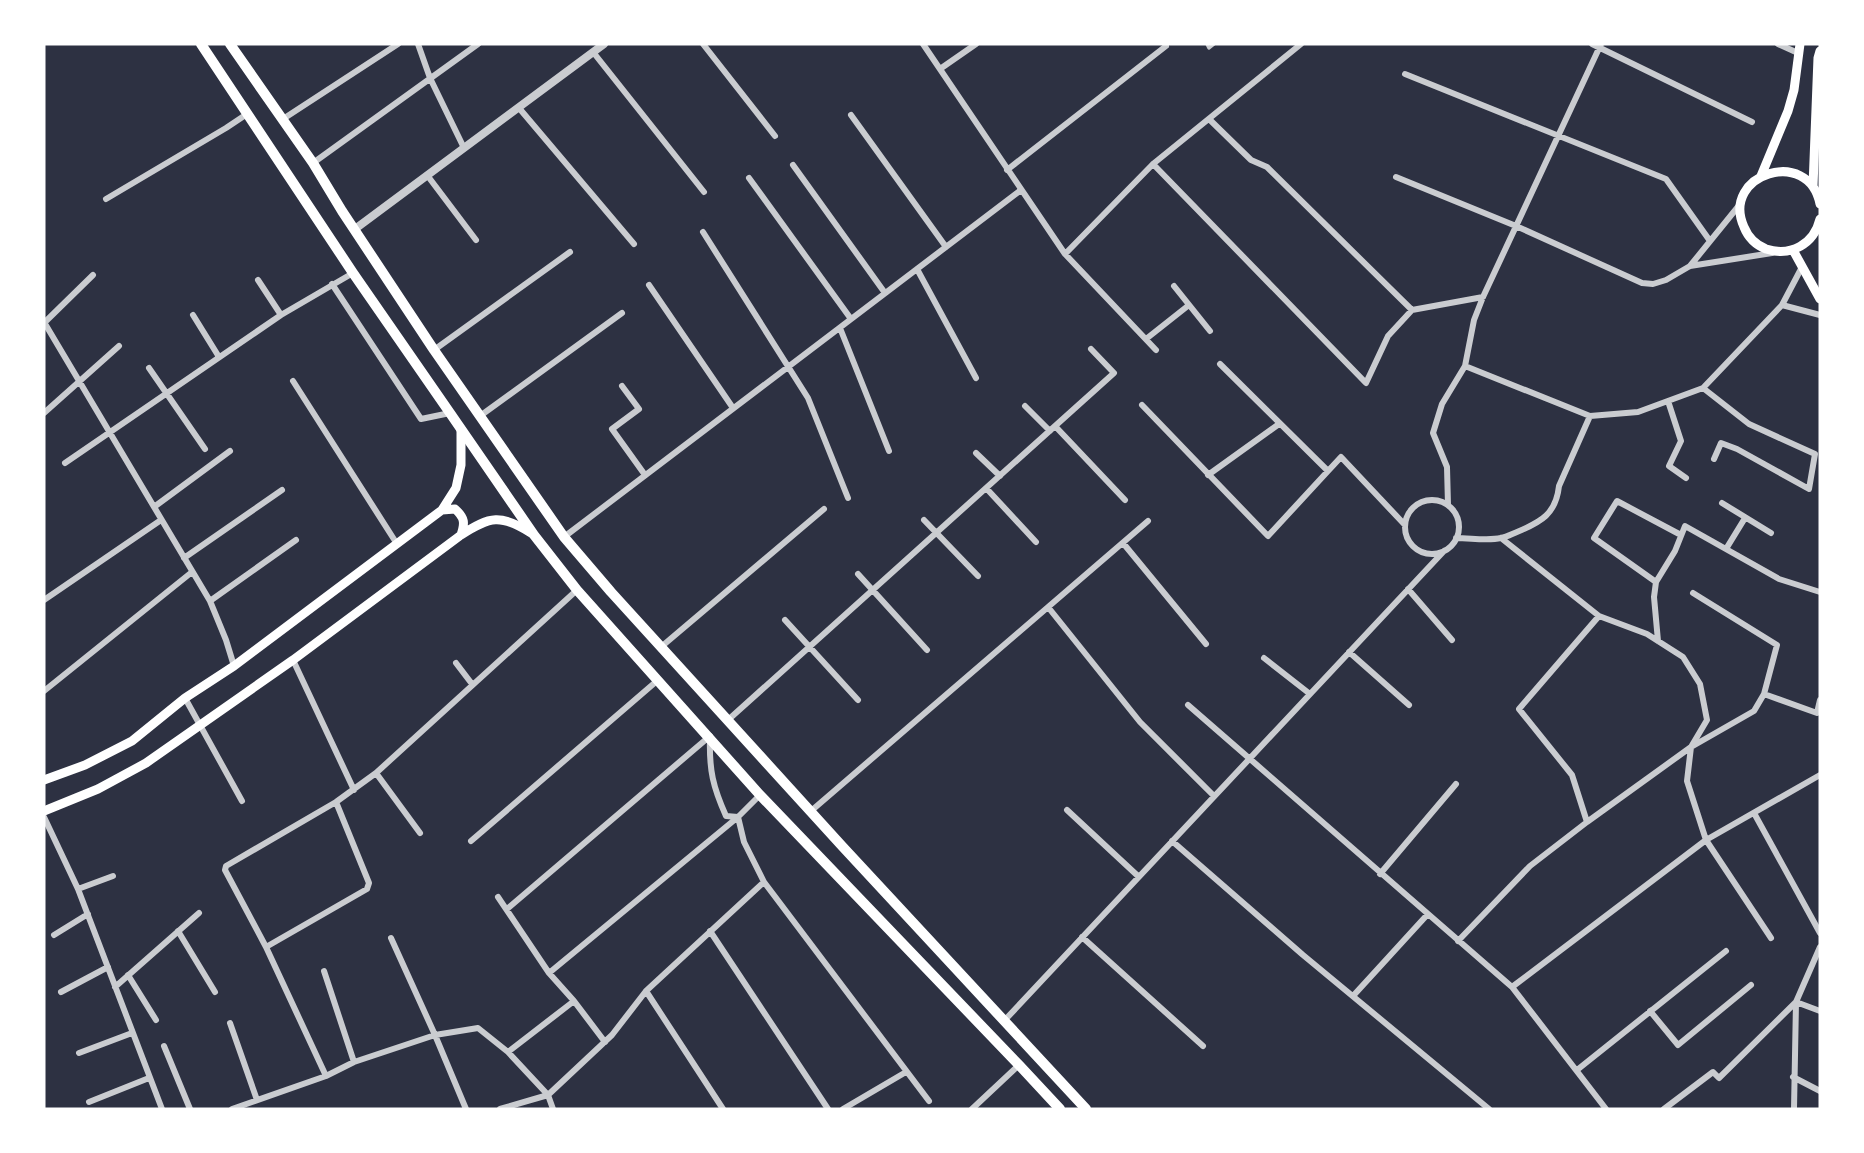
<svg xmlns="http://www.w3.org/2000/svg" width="1864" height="1153" viewBox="0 0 1864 1153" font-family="Poppins,sans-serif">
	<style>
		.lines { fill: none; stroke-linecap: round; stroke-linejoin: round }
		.service { stroke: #caccd0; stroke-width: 3.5 }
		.minor { stroke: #caccd0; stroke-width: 6 }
		.tertiary { stroke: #caccd0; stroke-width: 8 }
		.secondary { stroke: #fff; stroke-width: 9 }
		.primary { stroke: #fff; stroke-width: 10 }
	</style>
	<rect width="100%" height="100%" fill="#2d3142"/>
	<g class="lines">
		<path class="service" d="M 1207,44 L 1209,48 L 1214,44"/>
		<path class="minor" d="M 418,44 L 430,78 L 464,148
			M 703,44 L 775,136
			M 923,44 L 1065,254 L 1156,350
			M 1592,44 L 1752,122
			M 1778,44 L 1798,53
			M 593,52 L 704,192
			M 940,69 L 976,44
			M 1405,74 L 1666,179 L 1710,241
			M 519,108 L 634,244
			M 851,115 L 946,247
			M 283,119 L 398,44
			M 1209,119 L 1251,160 L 1267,167 L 1412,310
			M 313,163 L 478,44
			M 1153,164 L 1366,383 L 1388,336 L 1412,310 L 1483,297
			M 793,165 L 885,293
			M 1007,170 L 1166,46
			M 427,175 L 476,240
			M 1396,177 L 1516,226 L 1642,283 L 1653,284 L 1666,280 L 1690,266 L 1772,253
			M 749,178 L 851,319
			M 106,199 L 226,128 L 247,114
			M 703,232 L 808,398 L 848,498
			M 1065,254 L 1153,164 L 1301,44
			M 1690,266 L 1741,203
			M 917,269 L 976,378
			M 258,280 L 281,315
			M 332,284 L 421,419 L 450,413
			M 649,285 L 733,408
			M 1174,286 L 1210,331
			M 1782,305 L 1820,315
			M 193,315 L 219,357
			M 44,322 L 210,601 L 226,640 L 234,666
			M 44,323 L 93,275
			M 840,328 L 889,451
			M 1146,339 L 1189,305
			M 434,350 L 570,252
			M 1220,364 L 1328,471 L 1341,457 L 1405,525
			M 1465,366 L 1590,416 L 1638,412 L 1703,388 L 1782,305 L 1802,267
			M 149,368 L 205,449
			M 293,381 L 397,544
			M 622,386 L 639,409 L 612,429 L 645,475
			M 1703,388 L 1749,424 L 1815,454 L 1809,489 L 1737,449 L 1721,443 L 1714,459
			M 1668,401 L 1681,441 L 1669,466 L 1686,478
			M 1142,405 L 1268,536 L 1328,471
			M 1025,406 L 1050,431
			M 44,413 L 119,346
			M 480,416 L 622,313
			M 1055,426 L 1125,500
			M 976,453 L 1000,476
			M 65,463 L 281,315 L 353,273
			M 1208,475 L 1279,424
			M 986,488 L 1036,542
			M1405 527a27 27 0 1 1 54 0a27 27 0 1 1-54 0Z
			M 1722,503 L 1771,533
			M 1448,505 L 1447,467 L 1433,433 L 1442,404 L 1465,366 L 1474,320 L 1483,297 L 1601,44
			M 154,507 L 230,451
			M 924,520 L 978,576
			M 564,537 L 1021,190
			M 1456,538 C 1471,538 1488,541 1501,538 C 1506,537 1512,534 1517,532 C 1541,522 1556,514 1559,486 L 1590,416
			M 1501,538 L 1599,616 L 1647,634 L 1683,657 L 1700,684 L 1707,720 L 1691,747 L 1687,781 L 1706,840 L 1771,938
			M 1123,543 L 1206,644
			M 1726,549 L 1745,518
			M 184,558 L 282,490
			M 858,574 L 927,650
			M 1656,582 L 1594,538 L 1617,501 L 1681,535
			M 1408,589 L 1452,640
			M 44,600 L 161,520
			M 210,601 L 296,540
			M 1048,607 L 1140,722 L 1214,796
			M 785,620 L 858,700
			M 1658,641 L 1654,597 L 1656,582 L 1675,551 L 1685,526 L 1779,579 L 1820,592
			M 661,647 L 824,509
			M 1349,652 L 1409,705
			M 1264,658 L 1310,694
			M 293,660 L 354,790
			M 456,663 L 472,684
			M 44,691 L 192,572
			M 1764,694 L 1817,713 L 1820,700
			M 185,698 L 242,801
			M 1188,705 L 1512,987 L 1606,1109
			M 728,720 L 1114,373 L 1091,349
			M 710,738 C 709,770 713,787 726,816 L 738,817
			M 376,773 L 420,833
			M 1067,810 L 1139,877
			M 811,811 L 1148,521
			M 1754,813 L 1820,933
			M 44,817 L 78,889 L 162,1109
			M 1587,822 L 1572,775 L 1519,709 L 1599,616
			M 471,841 L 658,680
			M 1172,841 L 1303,955 L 1489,1109
			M 1380,874 L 1456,784
			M 764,882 L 929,1101
			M 78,889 L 113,876
			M 498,897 L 549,973 L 574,1001 L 605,1042
			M 507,909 L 710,736
			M 178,931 L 215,992
			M 710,931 L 828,1109
			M 54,935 L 88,914
			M 1082,937 L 1203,1046
			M 391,938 L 435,1035 L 466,1109
			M 1458,941 L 1530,866 L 1587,822 L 1691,747 L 1754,711 L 1764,694 L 1777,645 L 1693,593
			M 266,947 L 367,889 L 369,883 L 336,802
			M 324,971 L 354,1062
			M 549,973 L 738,817
			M 128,975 L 156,1020
			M 115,987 L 199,913
			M 1512,987 L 1706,840 L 1820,775
			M 646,991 L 723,1109
			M 61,992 L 108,967
			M 1353,996 L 1427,915
			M 1650,1011 L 1678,1045 L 1751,985
			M 1004,1021 L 1444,551
			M 230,1023 L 257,1100
			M 164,1046 L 190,1109
			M 508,1052 L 574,1001
			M 79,1053 L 132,1033
			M 1577,1070 L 1726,951
			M 326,1076 L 266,947 L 225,870 L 226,866 L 336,802 L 376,773 L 577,590
			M 1793,1077 L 1820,1091
			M 89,1102 L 149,1078
			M 232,1109 L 326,1076 L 354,1062 L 435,1035 L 478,1028 L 508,1052 L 548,1095 L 553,1109
			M 500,1109 L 548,1095 L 612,1035 L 646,991 L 764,882 L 744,842 L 738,817 L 760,795
			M 843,1109 L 906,1072
			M 972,1109 L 1019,1065
			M 1664,1109 L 1713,1072 L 1719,1078 L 1796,1002 L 1820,1011
			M 1794,1109 L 1796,1002 L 1820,947"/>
		<path class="tertiary" d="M 355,229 L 604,44"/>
		<path class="secondary" d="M 1761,176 L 1788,111 L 1794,90 L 1800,44
			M 1813,186 L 1818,58 L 1820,51
			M 1820,204 C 1809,146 1720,174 1744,227 C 1748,237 1756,245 1766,249 C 1791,257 1814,244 1820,219
			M 1793,250 L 1820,299
			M 442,510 L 455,509 C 465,518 465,523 461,535
			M 44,780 L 85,765 L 132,741 L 185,698 L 234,666 L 442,510 L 456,488 L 461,465 L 461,429
			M 44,811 L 98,789 L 146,763 L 293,660 L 461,535 C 490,516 501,514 531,533"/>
		<path class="primary" d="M 201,44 L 353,273 L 450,413 L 534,535 L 577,590 L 760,795 L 1019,1065 L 1060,1109
			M 230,44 L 313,163 L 342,211 L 434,350 L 564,537 L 611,592 L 842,846 L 1086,1109"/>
	</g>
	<rect width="1864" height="1153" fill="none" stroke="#ffffff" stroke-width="91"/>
</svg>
